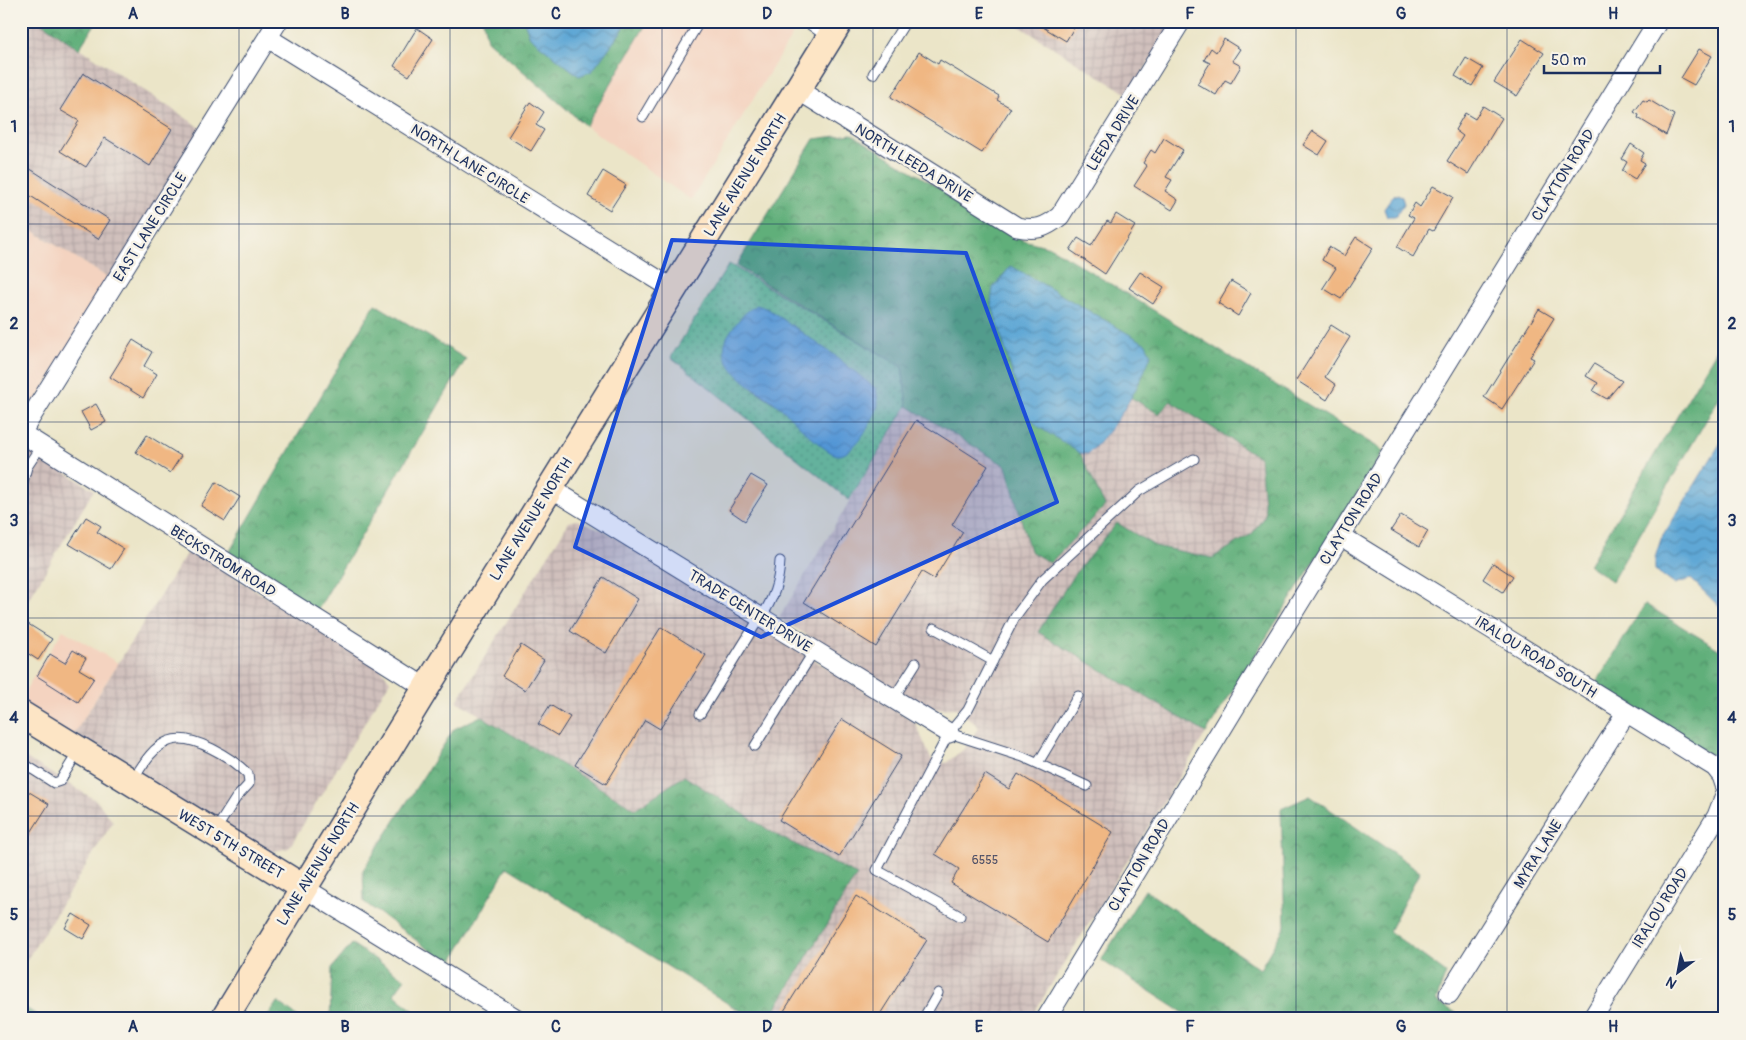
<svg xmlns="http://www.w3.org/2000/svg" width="1746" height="1040" viewBox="0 0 1746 1040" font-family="Pangolin,sans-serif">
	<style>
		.built { fill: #f4d3c0 }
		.industrial { fill: url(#industrial-grid) }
		.grass { fill: url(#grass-dots); stroke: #487d76; fill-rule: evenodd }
		.forest { fill: url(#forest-crowns); stroke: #3e6f6c }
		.water { fill: url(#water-waves); stroke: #3c6b9a }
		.building { fill: #f0b783 }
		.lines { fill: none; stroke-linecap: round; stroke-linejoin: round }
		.lane-casing { stroke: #3a4a6e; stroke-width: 11 }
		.street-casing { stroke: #3a4a6e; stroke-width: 21 }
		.secondary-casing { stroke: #3a4a6e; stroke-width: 29 }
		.lane { stroke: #fff; stroke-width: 9 }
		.street { stroke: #fff; stroke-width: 19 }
		.secondary { stroke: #fde5c5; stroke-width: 26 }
		.marked { fill: #1d4ed8; fill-opacity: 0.2; stroke: #1d4ed8; stroke-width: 4; stroke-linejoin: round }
		.grid { fill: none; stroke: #1b2f5e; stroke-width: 1; stroke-opacity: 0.55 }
		.labels { text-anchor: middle; stroke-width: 5; stroke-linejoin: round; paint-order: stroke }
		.number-label { font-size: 12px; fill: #505167 }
		.street-label { font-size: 15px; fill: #1b2f5e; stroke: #f7f3e8 }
		.neatline { fill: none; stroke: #1b2f5e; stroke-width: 2 }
		.grid-label { font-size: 16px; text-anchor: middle; font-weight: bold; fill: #1b2f5e }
	</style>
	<defs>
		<pattern id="industrial-grid" width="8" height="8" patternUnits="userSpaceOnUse" patternTransform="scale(1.25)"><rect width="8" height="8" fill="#d0c0bc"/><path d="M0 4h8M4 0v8" fill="none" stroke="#b2a5a4"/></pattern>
		<pattern id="grass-dots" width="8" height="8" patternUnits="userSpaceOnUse" patternTransform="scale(1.25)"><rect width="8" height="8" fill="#76cb8f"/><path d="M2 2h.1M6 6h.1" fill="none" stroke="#60a578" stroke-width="1.8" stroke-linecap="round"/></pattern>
		<pattern id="forest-crowns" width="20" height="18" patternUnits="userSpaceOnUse" patternTransform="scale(1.25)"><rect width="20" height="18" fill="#60af7a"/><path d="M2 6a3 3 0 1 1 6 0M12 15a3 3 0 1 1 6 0" fill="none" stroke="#4e8f67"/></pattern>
		<pattern id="water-waves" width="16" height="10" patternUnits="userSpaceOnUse" patternTransform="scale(1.25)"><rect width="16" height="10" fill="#5ea7d5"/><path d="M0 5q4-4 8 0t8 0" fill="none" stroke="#4d88b0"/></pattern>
	</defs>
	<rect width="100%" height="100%" fill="#f7f3e8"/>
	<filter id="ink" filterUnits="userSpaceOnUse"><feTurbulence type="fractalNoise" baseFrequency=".02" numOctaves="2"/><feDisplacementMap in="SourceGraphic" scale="10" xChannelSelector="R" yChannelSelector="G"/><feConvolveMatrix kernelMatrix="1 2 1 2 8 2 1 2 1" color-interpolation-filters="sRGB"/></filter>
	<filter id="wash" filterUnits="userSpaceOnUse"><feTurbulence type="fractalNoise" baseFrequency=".0096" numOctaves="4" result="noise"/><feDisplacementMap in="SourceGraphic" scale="20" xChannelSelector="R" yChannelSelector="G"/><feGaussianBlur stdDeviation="1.12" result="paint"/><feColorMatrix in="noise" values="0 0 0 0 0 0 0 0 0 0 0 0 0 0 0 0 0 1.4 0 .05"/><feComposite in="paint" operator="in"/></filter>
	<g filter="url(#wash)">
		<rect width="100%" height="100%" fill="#ebe5c8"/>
		<path class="built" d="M 648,21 L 801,21 L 691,200 L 586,126 Z
			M 21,223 L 110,279 L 21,426 Z
			M 63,630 L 118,663 L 73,736 L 21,705 L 21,697 Z"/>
		<path class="industrial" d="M 21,21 L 39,21 L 201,128 L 110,279 L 21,223 Z
			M 1011,21 L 1174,21 L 1129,95 Z
			M 1130,397 L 1159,414 L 1170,401 L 1260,458 L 1265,515 L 1252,534 L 1212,558 L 1155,546 L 1117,523 L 1073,576 L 1038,632 L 1206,733 L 1030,1019 L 769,1019 L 856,875 L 778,836 L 635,809 L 457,701 L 569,522 L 577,520 L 605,531 L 915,722 L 931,759 L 946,763 L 964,749 L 979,727 L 956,708 L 937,709 L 918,704 L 779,618 L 907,406 L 1006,466 L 1030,551 L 1105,507 L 1080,453 L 1088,454 L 1102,440 Z
			M 21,445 L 94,490 L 21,612 Z
			M 189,549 L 380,667 L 390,681 L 289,848 L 271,852 L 241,841 L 73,736 Z
			M 21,755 L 97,801 L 113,822 L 21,969 Z"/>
		<path class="grass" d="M 729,264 L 902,367 L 907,406 L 849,500 L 671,357 ZM 768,309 L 834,355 L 876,389 L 823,446 L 779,406 L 750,387 Z"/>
		<path class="forest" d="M 39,21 L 97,21 L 79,49 Z
			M 483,21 L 524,21 L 530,37 L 592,70 L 629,21 L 648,21 L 586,126 L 487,40 Z
			M 852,134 L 1023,240 L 1050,247 L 1384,451 L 1206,733 L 1038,632 L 1073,576 L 1117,523 L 1155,546 L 1212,558 L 1252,534 L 1265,515 L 1260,458 L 1170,401 L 1159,414 L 1130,397 L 1143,376 L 1011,266 L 993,288 L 1039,427 L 1080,453 L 1105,506 L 1050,563 L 1030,551 L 1006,466 L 907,406 L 902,367 L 736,266 L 814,139 Z
			M 375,304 L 466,359 L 317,611 L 227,556 Z
			M 1725,336 L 1725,388 L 1612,581 L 1589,565 Z
			M 1645,604 L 1725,653 L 1725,740 L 1715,758 L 1595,685 Z
			M 481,716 L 635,809 L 684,776 L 778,836 L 857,875 L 769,1019 L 753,1019 L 507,867 L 450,965 L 364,902 L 363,870 L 454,729 Z
			M 1310,796 L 1420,871 L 1389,931 L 1446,973 L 1436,1001 L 1466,1019 L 1193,1019 L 1101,960 L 1145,890 L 1260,969 L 1285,926 L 1281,809 Z
			M 352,944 L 405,979 L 394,994 L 423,1019 L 330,1019 L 332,968 Z
			M 277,1002 L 301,1019 L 266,1019 Z
			M 21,1005 L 43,1019 L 21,1019 Z"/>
		<path class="water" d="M 524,21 L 629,21 L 592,71 L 579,76 L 530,37 Z
			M 1397,195 L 1402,197 L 1404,204 L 1395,217 L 1387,217 L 1384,209 L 1393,196 Z
			M 1011,266 L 1146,344 L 1151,355 C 1138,390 1115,428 1088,454 L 1080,453 L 1039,427 L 1024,412 L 991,302 L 993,288 Z
			M 757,305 L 768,309 L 834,355 L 876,389 C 877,394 878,400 878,404 C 876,418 852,457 838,455 C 825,454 793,419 782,409 C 759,388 703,366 733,328 C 740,318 746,311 757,305 Z
			M 1725,436 L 1725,537 L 1720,543 L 1721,553 L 1725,555 L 1725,612 L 1691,579 L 1674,584 L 1655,570 L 1655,558 L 1661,539 Z"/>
		<g id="blocks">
			<path class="building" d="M 1033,21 L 1078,21 L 1066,41 Z
				M 417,28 L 433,39 L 409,76 L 394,66 Z
				M 1224,39 L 1240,49 L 1232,61 L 1241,66 L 1231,83 L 1225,80 L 1216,95 L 1197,84 L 1210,63 L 1204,60 L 1211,48 L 1216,52 Z
				M 1522,39 L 1544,53 L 1517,96 L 1494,82 Z
				M 1699,49 L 1712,56 L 1694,85 L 1681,78 Z
				M 919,52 L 938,64 L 940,60 L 999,96 L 997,100 L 1011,108 L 982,153 L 891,97 Z
				M 1466,58 L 1483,68 L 1472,86 L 1455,76 Z
				M 83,73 L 172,129 L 150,166 L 105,138 L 86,167 L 60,151 L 79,121 L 60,110 Z
				M 1643,100 L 1647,102 L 1649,100 L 1674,115 L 1666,135 L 1638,118 L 1639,115 L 1634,112 Z
				M 530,102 L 544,112 L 536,125 L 544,130 L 531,151 L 508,137 Z
				M 1483,106 L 1502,118 L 1468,174 L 1447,161 L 1463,136 L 1455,130 L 1465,113 L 1475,119 Z
				M 1313,131 L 1328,141 L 1319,155 L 1303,145 Z
				M 1164,138 L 1183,150 L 1166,177 L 1172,180 L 1165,191 L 1178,200 L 1172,210 L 1134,186 L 1147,166 L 1143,163 L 1151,150 L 1155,153 Z
				M 1631,144 L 1644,153 L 1640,160 L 1645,163 L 1635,179 L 1622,171 L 1627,162 L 1622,159 Z
				M 21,163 L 110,220 L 98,239 L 21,190 Z
				M 603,171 L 626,185 L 610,210 L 588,196 Z
				M 1433,186 L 1453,197 L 1433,231 L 1429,229 L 1413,257 L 1397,247 L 1414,218 L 1408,215 L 1415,203 L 1420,207 Z
				M 1116,214 L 1135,226 L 1105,274 L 1070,250 L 1078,238 L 1091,246 L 1107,221 L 1111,223 Z
				M 1356,237 L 1373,248 L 1341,299 L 1323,288 L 1336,268 L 1322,260 L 1329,247 L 1344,256 Z
				M 1140,272 L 1164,287 L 1153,304 L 1129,288 Z
				M 1231,281 L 1251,293 L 1238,316 L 1218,303 Z
				M 1539,309 L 1554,318 L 1530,357 L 1534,359 L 1502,409 L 1484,397 Z
				M 1331,325 L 1350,337 L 1325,377 L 1336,385 L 1327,400 L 1296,380 Z
				M 133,340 L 152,352 L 144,366 L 157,374 L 143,398 L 110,377 Z
				M 1594,364 L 1622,381 L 1607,399 L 1593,391 L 1598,383 L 1586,376 Z
				M 96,404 L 106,422 L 91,430 L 81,412 Z
				M 916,420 L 988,466 L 952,525 L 963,532 L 934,579 L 922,572 L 876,647 L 804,602 Z
				M 147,435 L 181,456 L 170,473 L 136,452 Z
				M 751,475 L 768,485 L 745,521 L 729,510 Z
				M 216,482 L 240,497 L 225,521 L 201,506 Z
				M 1401,515 L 1428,531 L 1419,547 L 1391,530 Z
				M 86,517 L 101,526 L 97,532 L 124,549 L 111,569 L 69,544 Z
				M 1493,563 L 1513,576 L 1503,592 L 1483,579 Z
				M 603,577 L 638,599 L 606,653 L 570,631 Z
				M 25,622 L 52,639 L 38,660 L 21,649 L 21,629 Z
				M 661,627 L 706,655 L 660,729 L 645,720 L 606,784 L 575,765 Z
				M 521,645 L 544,660 L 525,690 L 502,676 Z
				M 73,650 L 86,658 L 79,669 L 94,678 L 78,702 L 37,676 L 50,654 L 65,663 Z
				M 550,705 L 570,717 L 558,736 L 538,724 Z
				M 842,719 L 901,756 L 839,857 L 779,820 Z
				M 985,774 L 1009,789 L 1018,774 L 1113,832 L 1048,942 L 951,883 L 959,869 L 935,854 Z
				M 21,787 L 49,804 L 21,848 Z
				M 856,896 L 927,940 L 877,1019 L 779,1019 Z
				M 73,914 L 91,925 L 83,939 L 65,928 Z"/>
		</g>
	</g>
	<g filter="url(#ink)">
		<use href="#blocks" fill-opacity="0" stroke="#3a4a6e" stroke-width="1"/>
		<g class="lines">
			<defs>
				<path id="lane" d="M 678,21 L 698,24 L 706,21
					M 805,21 L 827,37
					M 873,74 L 906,21
					M 643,117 L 698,24
					M 21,489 L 27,467 L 41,446
					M 761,618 C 773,599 779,583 780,561
					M 934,628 L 993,661
					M 893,699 L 916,663
					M 700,714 L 760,617
					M 949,733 L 1023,757 L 1087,786
					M 755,746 L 814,651
					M 21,762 L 54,783 L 60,781 L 78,752
					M 1038,763 L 1078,696
					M 133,780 C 142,766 152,747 169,741 C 192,732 233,759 248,774 L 249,784 L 236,798 L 215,831
					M 960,916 L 877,870 L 949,733 L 968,710 L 1015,617 L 1042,580 L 1139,491 L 1194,459
					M 923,1019 L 938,993"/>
				<path id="street" d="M 268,38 L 673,289
					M 798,90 L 1017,227 C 1036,231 1045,228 1060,216 L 1181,21
					M 21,433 L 278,21
					M 21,433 L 426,688
					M 550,488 L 949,733
					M 1341,536 L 1715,767 L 1722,776 L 1725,785
					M 304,888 L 517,1019
					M 1449,994 L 1626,713
					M 1046,1019 L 1240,699 L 1658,21
					M 1592,1019 L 1717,816 L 1725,795"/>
				<path id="secondary" d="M 21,714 L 304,888
					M 224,1019 L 426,688 L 840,21"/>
			</defs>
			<use href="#lane" class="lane-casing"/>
			<use href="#street" class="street-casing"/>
			<use href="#secondary" class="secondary-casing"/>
			<use href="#lane" class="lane"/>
			<use href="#street" class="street"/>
			<use href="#secondary" class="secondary"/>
		</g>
	</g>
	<path class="marked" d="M 672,240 L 966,253 L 1057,502 L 761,637 L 575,547 Z"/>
	<path class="grid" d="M 239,21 L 239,1019M 450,21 L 450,1019M 662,21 L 662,1019M 873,21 L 873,1019M 1084,21 L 1084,1019M 1296,21 L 1296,1019M 1507,21 L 1507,1019M 21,224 L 1725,224M 21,422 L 1725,422M 21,618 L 1725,618M 21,816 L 1725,816"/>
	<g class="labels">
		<g class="number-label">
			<text x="985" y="864">6555</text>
		</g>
		<g class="street-label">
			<text transform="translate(1113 133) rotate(-58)" y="5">LEEDA DRIVE</text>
			<text transform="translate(914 163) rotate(32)" y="5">NORTH LEEDA DRIVE</text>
			<text transform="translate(470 164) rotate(32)" y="5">NORTH LANE CIRCLE</text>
			<text transform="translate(745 175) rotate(-58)" y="5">LANE AVENUE NORTH</text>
			<text transform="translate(1563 175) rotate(-58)" y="5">CLAYTON ROAD</text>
			<text transform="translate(150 227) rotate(-58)" y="5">EAST LANE CIRCLE</text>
			<text transform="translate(531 519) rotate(-58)" y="5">LANE AVENUE NORTH</text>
			<text transform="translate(1351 519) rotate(-58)" y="5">CLAYTON ROAD</text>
			<text transform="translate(223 561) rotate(32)" y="5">BECKSTROM ROAD</text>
			<text transform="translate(750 611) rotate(32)" y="5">TRADE CENTER DRIVE</text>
			<text transform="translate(1536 657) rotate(32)" y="5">IRALOU ROAD SOUTH</text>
			<text transform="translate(231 844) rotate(31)" y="5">WEST 5TH STREET</text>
			<text transform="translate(1538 854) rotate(-58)" y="5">MYRA LANE</text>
			<text transform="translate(318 864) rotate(-58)" y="5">LANE AVENUE NORTH</text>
			<text transform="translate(1139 865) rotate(-59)" y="5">CLAYTON ROAD</text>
			<text transform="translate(1660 908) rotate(-58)" y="5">IRALOU ROAD</text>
		</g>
	</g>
	<rect width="1746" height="1040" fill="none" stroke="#f7f3e8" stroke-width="55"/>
	<g transform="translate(1678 972) rotate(212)" stroke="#f7f3e8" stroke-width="4" paint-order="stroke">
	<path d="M0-4L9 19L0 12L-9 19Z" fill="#1b2f5e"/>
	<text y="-8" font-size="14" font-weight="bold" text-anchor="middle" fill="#1b2f5e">N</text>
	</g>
	<path d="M1544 65v8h116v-8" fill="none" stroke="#1b2f5e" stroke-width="2.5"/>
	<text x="1551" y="65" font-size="15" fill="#1b2f5e" stroke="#f7f3e8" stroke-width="4" paint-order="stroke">50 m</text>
	<rect x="28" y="28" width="1690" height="984" class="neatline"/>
	<g class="grid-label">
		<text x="133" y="19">A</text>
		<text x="345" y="19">B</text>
		<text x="556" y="19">C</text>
		<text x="767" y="19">D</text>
		<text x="979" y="19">E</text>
		<text x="1190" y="19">F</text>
		<text x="1401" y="19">G</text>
		<text x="1613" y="19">H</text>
		<text x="14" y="132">1</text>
		<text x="1732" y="132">1</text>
		<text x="14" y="329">2</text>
		<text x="1732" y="329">2</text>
		<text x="14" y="526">3</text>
		<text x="1732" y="526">3</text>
		<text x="14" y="723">4</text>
		<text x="1732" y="723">4</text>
		<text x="14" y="920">5</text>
		<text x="1732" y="920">5</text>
		<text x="133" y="1032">A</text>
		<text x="345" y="1032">B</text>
		<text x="556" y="1032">C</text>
		<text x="767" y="1032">D</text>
		<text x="979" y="1032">E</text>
		<text x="1190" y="1032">F</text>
		<text x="1401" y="1032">G</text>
		<text x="1613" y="1032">H</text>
	</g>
</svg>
